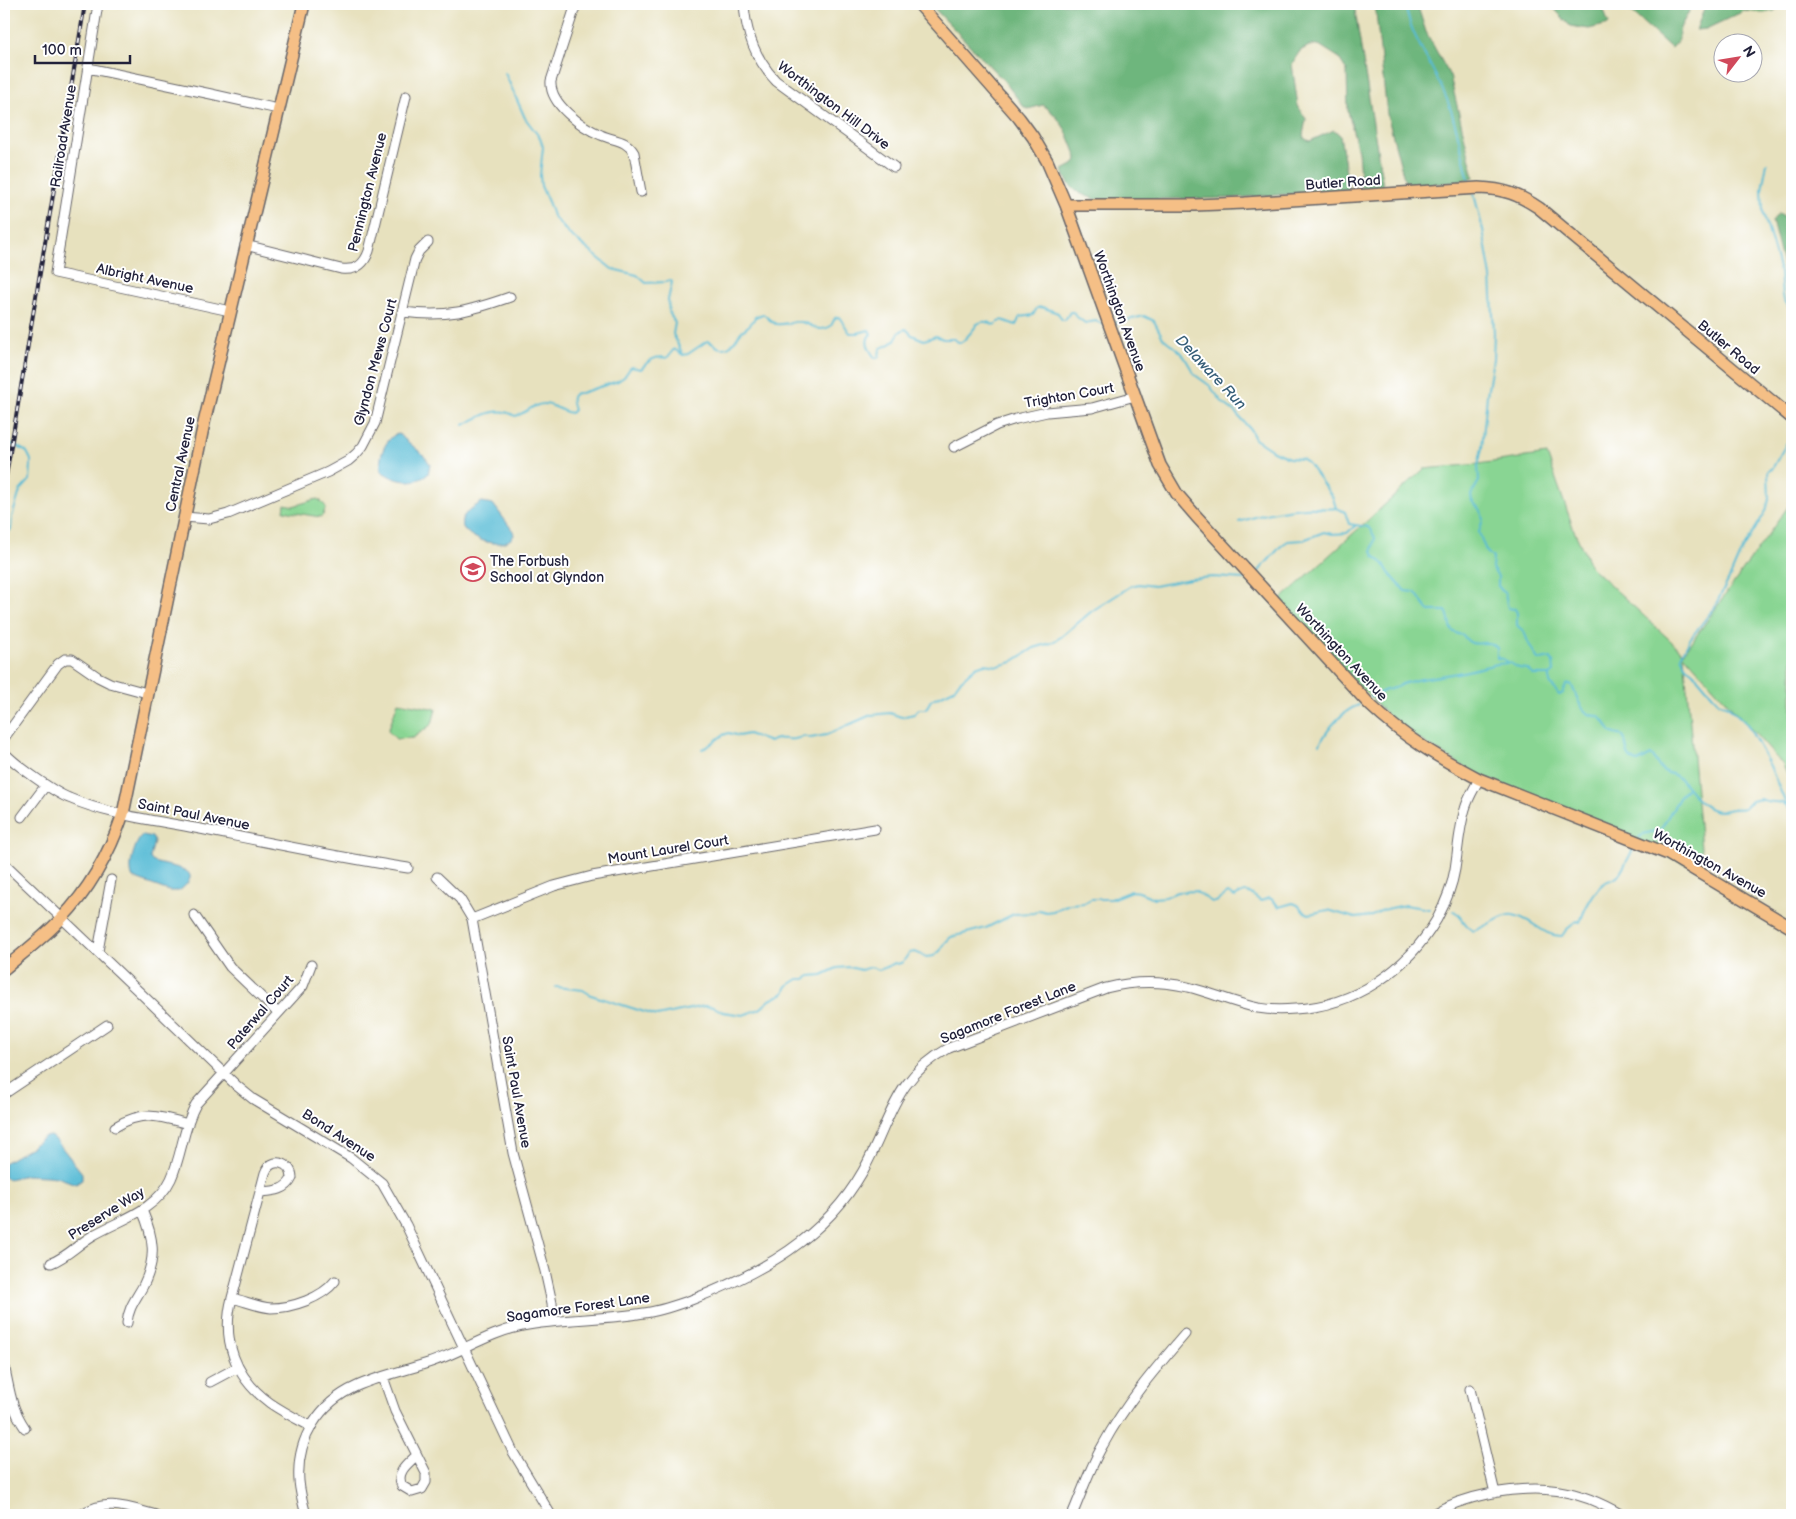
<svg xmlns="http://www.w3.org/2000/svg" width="1796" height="1519" viewBox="0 0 1796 1519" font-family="'Balsamiq Sans',sans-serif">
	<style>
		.green { fill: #89d593; stroke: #567c67 }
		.forest { fill: #6eb67d; stroke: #486c5c }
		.water { fill: #57bbd5; stroke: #3c6e88 }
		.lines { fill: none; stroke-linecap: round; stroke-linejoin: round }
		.stream { stroke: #57bbd5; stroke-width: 2 }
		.minor-casing { stroke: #676569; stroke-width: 11 }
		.major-casing { stroke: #676569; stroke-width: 14 }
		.minor { stroke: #fff; stroke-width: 9 }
		.major { stroke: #f5bf86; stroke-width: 11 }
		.rail-casing { stroke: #22223b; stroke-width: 4 }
		.rail { stroke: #fff; stroke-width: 2; stroke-dasharray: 5.5; stroke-linecap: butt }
		.labels { text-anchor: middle; stroke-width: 4; stroke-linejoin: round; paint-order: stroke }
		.street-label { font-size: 14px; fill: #22223b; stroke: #fff }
		.poi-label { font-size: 14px; fill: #22223b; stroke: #fff; text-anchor: start }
		.water-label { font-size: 15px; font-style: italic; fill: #375f79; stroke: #fff }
	</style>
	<rect width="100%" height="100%" fill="#fff"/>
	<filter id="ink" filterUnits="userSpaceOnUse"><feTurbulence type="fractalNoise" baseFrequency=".02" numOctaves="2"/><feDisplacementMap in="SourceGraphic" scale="10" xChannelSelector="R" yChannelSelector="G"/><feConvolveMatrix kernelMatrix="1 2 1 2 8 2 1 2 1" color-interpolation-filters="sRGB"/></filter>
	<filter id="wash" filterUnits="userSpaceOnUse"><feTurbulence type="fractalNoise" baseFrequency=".0096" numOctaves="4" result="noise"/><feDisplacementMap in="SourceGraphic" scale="20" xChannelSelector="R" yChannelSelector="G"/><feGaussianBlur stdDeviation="1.12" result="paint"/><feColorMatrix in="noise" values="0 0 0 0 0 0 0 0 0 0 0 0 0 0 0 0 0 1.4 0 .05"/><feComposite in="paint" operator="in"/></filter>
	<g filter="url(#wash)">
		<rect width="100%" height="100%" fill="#e7e1be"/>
		<path class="green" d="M 1547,454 L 1575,533 L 1591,567 L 1684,653 L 1792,501 L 1792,787 L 1783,765 L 1684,654 L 1703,871 L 1471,771 L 1399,727 L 1278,602 L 1424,469 L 1478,464 Z
			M 317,499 L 321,501 L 326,507 L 323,515 L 320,517 L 284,511 L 285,504 L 293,506 Z
			M 398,702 L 436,709 L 432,724 L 413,738 L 396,739 L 388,731 Z"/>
		<path class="forest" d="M 930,4 L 1354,4 L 1383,186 L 1361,188 L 1358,151 L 1348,111 L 1347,71 L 1338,57 L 1319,45 L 1309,46 L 1300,51 L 1292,64 L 1298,106 L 1306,119 L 1303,135 L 1305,139 L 1310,141 L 1334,130 L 1340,135 L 1349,190 L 1234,198 L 1099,200 C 1081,195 1068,190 1063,170 L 1076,163 L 1077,158 C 1069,136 1063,119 1043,105 L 1028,109 L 1024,107 L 1004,81 Z
			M 1375,4 L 1417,4 L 1426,32 L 1450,76 L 1474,177 L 1458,182 L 1406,186 L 1387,114 Z
			M 1550,4 L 1605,4 L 1602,6 L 1609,24 L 1589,29 L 1570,26 Z
			M 1617,4 L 1693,4 L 1680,28 L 1678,40 L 1671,48 L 1629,10 Z
			M 1706,4 L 1785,4 L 1774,11 L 1764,13 L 1744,11 L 1706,29 L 1696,30 Z
			M 1779,213 L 1792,221 L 1792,300 L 1772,221 Z"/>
		<path class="water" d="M 399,434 C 409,444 423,452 430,464 L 428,474 C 414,486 395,481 381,471 C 379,457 383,444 394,435 Z
			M 482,502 L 493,504 L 513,531 L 514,535 C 504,554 457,536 462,520 C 464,512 476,506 482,502 Z
			M 143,835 L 152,837 L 154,841 L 150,858 L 152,861 C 165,868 211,866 179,891 L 169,891 L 133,878 C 127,868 135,841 143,835 Z
			M 50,1136 L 56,1140 L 82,1173 L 82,1180 L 76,1184 L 57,1177 L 47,1176 L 26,1175 L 9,1179 L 4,1177 L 4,1163 L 31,1147 L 44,1137 Z"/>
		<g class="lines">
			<path class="stream" d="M 1405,4 C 1410,37 1436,70 1448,102 C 1458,128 1462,156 1470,183
				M 4,13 L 7,4
				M 505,73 L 525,118 L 540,138 L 543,147 L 540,175 L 541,186 L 549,204 L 553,216 L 569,234 L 612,269 L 637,275 L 646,283 L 666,282 L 670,280 L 672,282 L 668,300 L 669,312 L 675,323 L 673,334 L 683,355
				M 1767,163 L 1762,189 L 1763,212 L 1780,272 L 1782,296 L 1792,312
				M 1474,194 L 1483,230 L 1491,277 L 1494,333 L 1493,359 L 1487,395 L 1482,448 L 1478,466 L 1479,481 L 1471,495 L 1472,501 L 1481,511 L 1483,519 L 1479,532 L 1481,538 L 1486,551 L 1493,558 L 1492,568 L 1498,577 L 1498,586 L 1505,594 L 1508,608 L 1515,609 L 1517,613 L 1517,625 L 1525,634 L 1528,642 L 1537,658 L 1541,660 L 1551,658 L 1553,662 L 1554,672 L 1550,675
				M 1115,323 L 1144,316 L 1154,321 L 1163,338 L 1182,353 L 1195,375 L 1209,385 L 1223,403 L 1234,411 L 1250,429 L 1255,439 L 1273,451 L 1289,458 L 1302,459 L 1308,463 L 1333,498 L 1336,508 L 1345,512 L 1349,524 L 1368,527 L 1372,532 L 1375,538 L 1372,550 L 1374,556 L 1384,564 L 1389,573 L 1405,591 L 1415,592 L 1429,611 L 1446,611 C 1453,622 1444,632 1463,635 C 1474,653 1485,635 1497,648 L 1497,658 L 1503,659 L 1519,668 L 1527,669 L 1534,675 L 1550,675 L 1550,683 L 1559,695 L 1563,693 L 1566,685 L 1571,684 C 1576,693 1578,706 1586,712 C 1591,717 1599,714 1603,720 C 1612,731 1605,732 1623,736 C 1629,746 1623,758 1638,762 L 1651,755 C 1656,759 1656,764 1660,768 C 1665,774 1675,773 1680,779 C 1691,790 1703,812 1721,811 C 1725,811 1729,809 1733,809 C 1745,808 1742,811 1751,801 L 1761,799 C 1773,806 1787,795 1792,816
				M 464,425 C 481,416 498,405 515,416 C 526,414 532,404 544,404 C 554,404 561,412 571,413 L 574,410 C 571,401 569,392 581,393 L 618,381 L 624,377 L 631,367 L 641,369 C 648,361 655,355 667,358 L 674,349 L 683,355 L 688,354 L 707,341 C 713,342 716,348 721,348 C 733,349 735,338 742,331 C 748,326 752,325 755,317 L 763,314 C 768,318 771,322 776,324 C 785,325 793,321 801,322 C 812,324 819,334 831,326 L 835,318 L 839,317 L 850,333 L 858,333 L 869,330 L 871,334 C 863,341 870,351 875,358 L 879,357 C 879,356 880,350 880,349 C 883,346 888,346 892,343 C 899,338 896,331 906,329 L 912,335 L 924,340 L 936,336 L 943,339 L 954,339 L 958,342 L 962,342 C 966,338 975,328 977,324 C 983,320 988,321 994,325 L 1002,320 L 1016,325 L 1020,317 L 1033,315 L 1037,308 L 1042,307 L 1058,313 L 1062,320 L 1065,320 L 1070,312 L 1073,312 L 1077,317 L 1085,323 L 1096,321 L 1102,324
				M 4,441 L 16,446 L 27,452 L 31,460 L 31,465 L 30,480 L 20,491 L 12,517 L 11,529 L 5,537 L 6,551 L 4,556
				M 1239,522 C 1260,515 1282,509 1305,508 C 1316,507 1326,510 1336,508
				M 1258,572 L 1282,545 L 1288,541 L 1303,540 L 1324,532 L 1333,534 L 1347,533 L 1355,526
				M 1370,697 L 1386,690 L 1395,688 L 1402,684 L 1416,680 L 1463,672 L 1497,664 L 1508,663
				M 1320,744 C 1328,728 1342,711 1359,705
				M 702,749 L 707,747 L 723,735 L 729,733 L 739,736 L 748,734 L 770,742 C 782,734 790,744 803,736 L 811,738 L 826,735 L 871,715 L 890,713 L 901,717 L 914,714 L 919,709 L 926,709 L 931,700 L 954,689 L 959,682 L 976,667 L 984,664 L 998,666 L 1012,662 L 1034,648 L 1051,643 L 1061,637 L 1092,611 L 1131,586 L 1139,584 L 1154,586 L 1190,579 L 1213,577 L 1244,579
				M 1786,804 L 1770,766 L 1747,724 L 1728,706 L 1718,702 L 1692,671 L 1686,667 L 1681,656 L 1690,639 L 1714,608 L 1730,577 L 1739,556 L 1766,511 L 1769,499 L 1768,471 L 1772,469 L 1792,434
				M 1639,838 L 1643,834 L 1660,830 L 1682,793 L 1687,788
				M 1454,911 C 1462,917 1467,928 1473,931 C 1485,928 1504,913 1513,915 C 1532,918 1543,937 1562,936 L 1566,930 L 1577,921 L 1580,922 C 1584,910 1594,889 1606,882 C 1609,880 1613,880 1617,877 C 1621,873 1632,852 1634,846
				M 556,987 L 583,990 L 591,995 L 657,1016 L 704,1006 L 714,1007 L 723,1012 L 743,1015 L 760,1009 L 770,1000 L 784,993 L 787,986 L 798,979 L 805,979 L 810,976 L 822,975 L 837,968 L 849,967 L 861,970 L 871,967 L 879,970 L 895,963 L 898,964 L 903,962 L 909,953 L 915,952 L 926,957 L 934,956 L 941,950 L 945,943 L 951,937 L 986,928 L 1014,914 L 1034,913 L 1039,910 L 1046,912 L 1053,911 L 1069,904 L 1084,903 L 1091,899 L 1111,899 L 1131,891 L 1139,892 L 1154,898 L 1165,897 L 1177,892 L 1195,891 L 1212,902 L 1216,902 L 1228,893 L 1235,897 C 1249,887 1249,894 1261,901 L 1269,898 L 1273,900 L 1279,907 L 1293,903 L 1298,905 L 1303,911 L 1309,914 L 1328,910 L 1355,918 L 1372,916 L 1382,910 L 1405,905 L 1429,909"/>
		</g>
	</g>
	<g filter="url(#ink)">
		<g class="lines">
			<defs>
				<path id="minor" d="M 98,4 L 55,273 L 230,311
					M 576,4 L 551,81 C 549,104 582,127 601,135 C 614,141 626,139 634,153 L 641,192
					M 744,4 C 746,34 755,59 776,81 L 894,167
					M 88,68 L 211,94 L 278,109
					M 245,245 L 341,269 C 356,271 364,265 369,251 L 406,96
					M 403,312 C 446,318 470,311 510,297
					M 954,447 L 997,425 L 1016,419 L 1047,412 L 1092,408 L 1135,396
					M 184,517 L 209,519 L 228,514 L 328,472 L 348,461 L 356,454 L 363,446 L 375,423 L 415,259 L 419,251 L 428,242
					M 4,738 L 58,664 L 65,659 L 72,659 L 98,677 L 110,683 L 147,693
					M 4,752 C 13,763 55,793 69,798 C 108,815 153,820 195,828 C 266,842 337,857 408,868
					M 22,817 L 46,785
					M 4,863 L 153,1005 L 237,1086 L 253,1099 L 351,1158 L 382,1183 L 406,1225 L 513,1452 L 551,1515
					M 437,877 L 460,899 L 472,919 L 513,1153 L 545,1271 L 552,1303 L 553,1322
					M 194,915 L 230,967 L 278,1013
					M 472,919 L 554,886 L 592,876 L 875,829
					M 98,951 L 111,880
					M 4,1094 L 107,1025
					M 115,1127 C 142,1110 158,1116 188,1124
					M 260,1192 C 273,1191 286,1191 292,1178 C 292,1162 271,1156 265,1173 L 232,1298 C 221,1340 235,1378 270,1403 C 283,1412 297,1419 310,1426
					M 51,1263 C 67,1257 77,1245 92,1236 C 119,1220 156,1211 171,1179 C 182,1155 183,1127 196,1104 L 303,986 L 311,965
					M 232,1298 C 245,1301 258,1307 271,1308 C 292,1308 322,1298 335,1281
					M 127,1323 C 128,1308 136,1299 143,1286 C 157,1258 154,1238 142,1210
					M 4,1365 C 10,1390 10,1406 25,1428
					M 383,1377 L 395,1411 L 426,1473 L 426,1482 L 422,1489 L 412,1492 L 402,1486 C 395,1472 408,1464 417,1455
					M 210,1382 L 238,1367
					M 1470,1389 L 1495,1493
					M 81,1515 C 104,1497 130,1508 156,1515
					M 306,1515 C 303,1504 300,1493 299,1481 C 296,1439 319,1403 357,1386 C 379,1376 404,1371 428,1363 C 460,1353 488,1333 522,1326 C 562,1318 604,1320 644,1313 C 660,1311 676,1305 691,1300 C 761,1273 825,1238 863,1171 C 892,1119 892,1080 949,1048 L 1106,988 C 1133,981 1161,981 1188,987 C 1212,993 1234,1003 1258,1008 C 1270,1010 1283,1010 1295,1009 C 1355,1006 1407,970 1437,919 C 1445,904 1452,887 1455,869 C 1458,850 1459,829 1465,809 C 1468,798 1474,789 1479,779
					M 1072,1515 C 1082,1492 1090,1467 1103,1445 C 1125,1404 1155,1369 1185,1334
					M 1431,1515 C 1449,1504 1468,1498 1488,1494 C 1540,1484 1577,1488 1622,1515"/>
				<path id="major" d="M 919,4 L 1019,118 L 1033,137 L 1047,161 L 1066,205 L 1160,465 L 1177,494 L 1196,516 L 1370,705 C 1405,738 1436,756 1479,779 L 1668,854 L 1792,928
					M 1066,205 L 1195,205 L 1245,203 L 1479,188 C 1504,189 1518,194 1539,208 L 1792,418
					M 4,969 C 23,953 44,937 61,919 C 89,890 110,852 123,814 L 204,423 L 304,4"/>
			</defs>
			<use href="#minor" class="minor-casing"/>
			<use href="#major" class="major-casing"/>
			<use href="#minor" class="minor"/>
			<use href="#major" class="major"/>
			<defs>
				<path id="rail" d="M 4,488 L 85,4"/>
			</defs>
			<use href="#rail" class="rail-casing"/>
			<use href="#rail" class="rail"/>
		</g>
	</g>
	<defs>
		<symbol id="school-ring" viewBox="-11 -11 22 22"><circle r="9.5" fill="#fff" stroke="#d1495b" stroke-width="1.5"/><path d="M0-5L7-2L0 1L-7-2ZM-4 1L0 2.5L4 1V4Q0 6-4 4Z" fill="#d1495b"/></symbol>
	</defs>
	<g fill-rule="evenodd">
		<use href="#school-ring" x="459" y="555" width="28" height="28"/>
	</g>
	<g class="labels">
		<g class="street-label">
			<text transform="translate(834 105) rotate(37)" y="5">Worthington Hill Drive</text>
			<text transform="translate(63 136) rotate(-81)" y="5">Railroad Avenue</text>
			<text transform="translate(1343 182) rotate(-4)" y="5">Butler Road</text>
			<text transform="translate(367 192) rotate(-76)" y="5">Pennington Avenue</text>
			<text transform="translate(145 278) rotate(12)" y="5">Albright Avenue</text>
			<text transform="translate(1120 311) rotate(70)" y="5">Worthington Avenue</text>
			<text transform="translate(1729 347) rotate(40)" y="5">Butler Road</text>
			<text transform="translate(375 362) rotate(-75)" y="5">Glyndon Mews Court</text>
			<text transform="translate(1069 395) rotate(-10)" y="5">Trighton Court</text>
			<text transform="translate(180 464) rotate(-78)" y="5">Central Avenue</text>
			<text transform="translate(1342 652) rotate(47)" y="5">Worthington Avenue</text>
			<text transform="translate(194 814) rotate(11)" y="5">Saint Paul Avenue</text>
			<text transform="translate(668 849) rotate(-9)" y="5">Mount Laurel Court</text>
			<text transform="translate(1710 863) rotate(29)" y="5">Worthington Avenue</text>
			<text transform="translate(260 1012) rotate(-49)" y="5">Paterwal Court</text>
			<text transform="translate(1008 1012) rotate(-22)" y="5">Sagamore Forest Lane</text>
			<text transform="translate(517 1092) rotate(80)" y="5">Saint Paul Avenue</text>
			<text transform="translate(339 1135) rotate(33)" y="5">Bond Avenue</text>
			<text transform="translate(106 1213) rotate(-32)" y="5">Preserve Way</text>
			<text transform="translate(578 1307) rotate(-8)" y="5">Sagamore Forest Lane</text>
		</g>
		<g class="poi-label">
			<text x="490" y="566">The Forbush<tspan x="490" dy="16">School at Glyndon</tspan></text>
		</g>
		<g class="water-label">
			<text transform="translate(1211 372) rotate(47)" y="5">Delaware Run</text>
		</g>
	</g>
	<rect width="1796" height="1519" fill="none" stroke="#fff" stroke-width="20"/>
	<g transform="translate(1738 58) rotate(59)"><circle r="24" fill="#ffffff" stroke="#a7a7b1"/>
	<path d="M0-4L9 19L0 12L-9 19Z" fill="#d1495b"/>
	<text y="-8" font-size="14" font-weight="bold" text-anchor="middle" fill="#22223b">N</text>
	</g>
	<path d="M35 55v8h95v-8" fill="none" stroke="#22223b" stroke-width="2.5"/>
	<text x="42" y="55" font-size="15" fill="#22223b" stroke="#ffffff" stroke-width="4" paint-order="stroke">100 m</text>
</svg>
